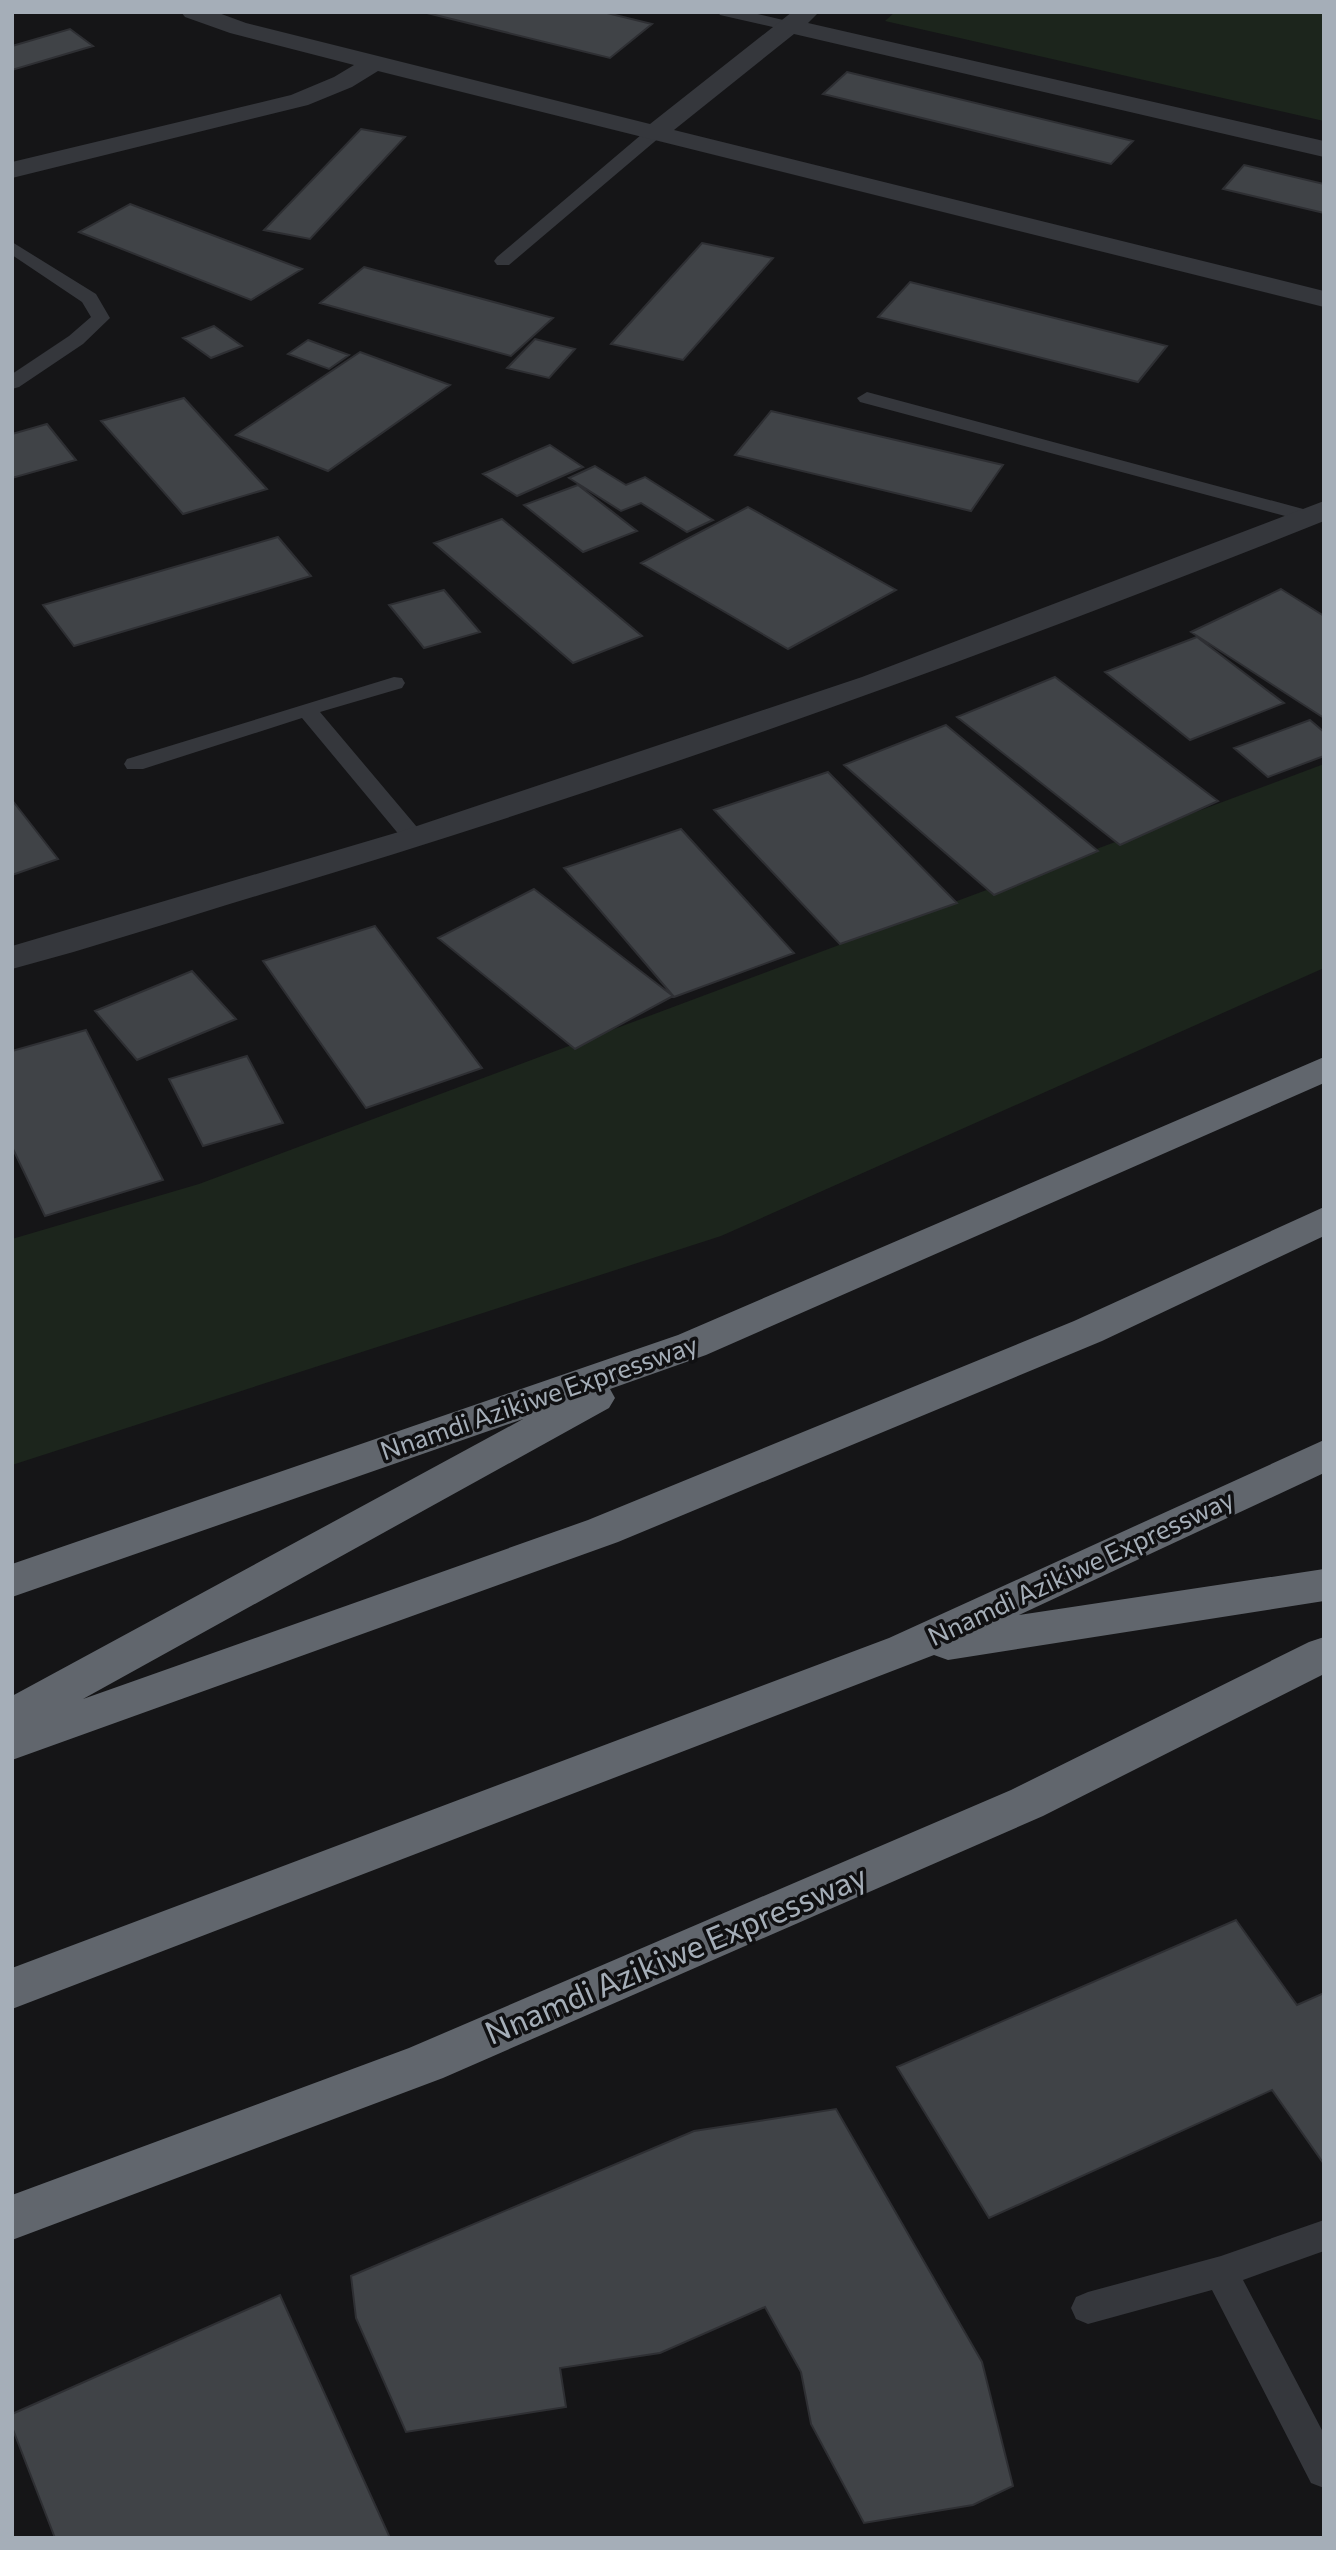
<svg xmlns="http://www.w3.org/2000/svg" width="1336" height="2550" viewBox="0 0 1336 2550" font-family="Commissioner,sans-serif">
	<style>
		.green { fill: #1c251c }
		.building { fill: #404347; stroke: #2e2f33; stroke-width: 2 }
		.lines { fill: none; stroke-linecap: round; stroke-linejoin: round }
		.lane { fill: #35373c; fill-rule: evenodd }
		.street { fill: #35373c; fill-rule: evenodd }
		.highway { fill: #61666d; fill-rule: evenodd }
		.labels { text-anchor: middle; stroke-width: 7; stroke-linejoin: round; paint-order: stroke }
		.street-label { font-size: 26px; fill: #a5aeb8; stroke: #101012 }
		.near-street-label { font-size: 32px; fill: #a5aeb8; stroke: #101012 }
	</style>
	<rect width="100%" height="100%" fill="#151517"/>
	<path class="green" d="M 895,12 L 1324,12 L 1324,121 L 885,21 Z
		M 1324,764 L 1324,968 L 721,1236 L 12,1465 L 12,1239 L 199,1184 Z"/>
	<path class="building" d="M 423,12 L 603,12 L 652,24 L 610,58 Z
		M 70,29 L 93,46 L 12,70 L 12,46 Z
		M 847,72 L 1133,141 L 1111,164 L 823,94 Z
		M 361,129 L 405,137 L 310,239 L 264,230 Z
		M 1244,165 L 1324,184 L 1324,213 L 1223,189 Z
		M 130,204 L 302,269 L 251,300 L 79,232 Z
		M 702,243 L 773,258 L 683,360 L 611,344 Z
		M 364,267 L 553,318 L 511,356 L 320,303 Z
		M 910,282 L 1167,346 L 1138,382 L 878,317 Z
		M 214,326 L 242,346 L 211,358 L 183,338 Z
		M 535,339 L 575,349 L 549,378 L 507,368 Z
		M 308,340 L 349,355 L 329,369 L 288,354 Z
		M 360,352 L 450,385 L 328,471 L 236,435 Z
		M 184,398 L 267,489 L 183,514 L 101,421 Z
		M 771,411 L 1003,465 L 971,511 L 735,455 Z
		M 47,424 L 76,460 L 12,478 L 12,434 Z
		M 550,445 L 583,467 L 517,496 L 483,474 Z
		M 595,466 L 626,485 L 645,477 L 713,520 L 687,532 L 641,503 L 621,511 L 569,478 Z
		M 578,485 L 637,531 L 583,552 L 524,505 Z
		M 748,507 L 896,590 L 788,649 L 641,563 Z
		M 502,519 L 642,636 L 573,663 L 434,543 Z
		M 278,537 L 311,576 L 74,646 L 43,605 Z
		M 1281,589 L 1324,616 L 1324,718 L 1191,632 Z
		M 444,590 L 480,632 L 424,648 L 389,605 Z
		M 1197,637 L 1284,703 L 1190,740 L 1105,672 Z
		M 1055,677 L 1218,801 L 1120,845 L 957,717 Z
		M 1310,720 L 1324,732 L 1324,756 L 1268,777 L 1234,748 Z
		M 946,725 L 1098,851 L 994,895 L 844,765 Z
		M 828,772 L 957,903 L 840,944 L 714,810 Z
		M 12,800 L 58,859 L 12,875 Z
		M 681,829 L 794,953 L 674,997 L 564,868 Z
		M 534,889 L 673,996 L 575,1049 L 438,938 Z
		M 375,926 L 482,1068 L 366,1108 L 263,961 Z
		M 192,971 L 236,1019 L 137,1060 L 95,1011 Z
		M 86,1030 L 163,1180 L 45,1216 L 12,1147 L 12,1051 Z
		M 247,1056 L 283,1123 L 203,1146 L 169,1079 Z
		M 1236,1920 L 1297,2005 L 1324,1993 L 1324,2164 L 1272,2090 L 989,2218 L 897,2067 Z
		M 836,2109 L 982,2362 L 1013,2486 L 973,2505 L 864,2523 L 811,2424 L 801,2372 L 765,2307 L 660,2353 L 560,2368 L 566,2407 L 406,2432 L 356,2318 L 351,2276 L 694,2131 Z
		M 280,2295 L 390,2538 L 55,2538 L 12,2427 L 12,2414 Z"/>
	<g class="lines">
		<path class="lane" d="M 718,12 L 749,12 L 796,23 L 798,26 L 790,31 L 720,15 Z
			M 654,128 L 663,133 L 660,137 L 509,265 L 497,265 L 494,261 L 497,257 L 648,129 Z
			M 12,242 L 96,294 L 110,318 L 83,344 L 19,387 L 12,389 L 12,374 L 69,336 L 91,317 L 82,302 L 12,255 Z
			M 867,392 L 1318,513 L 1321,517 L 1318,521 L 1304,521 L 860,402 L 857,398 Z
			M 394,677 L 402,678 L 405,683 L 402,688 L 320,712 L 422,833 L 425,838 L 422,843 L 406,843 L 302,718 L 143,769 L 127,769 L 124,764 L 127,759 Z
			M 1324,2220 L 1324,2251 L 1243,2280 L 1324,2434 L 1324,2488 L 1311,2483 L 1212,2290 L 1088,2324 L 1076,2319 L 1071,2308 L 1076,2297 L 1088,2292 L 1221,2256 Z"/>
		<path class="street" d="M 181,12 L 216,12 L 246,23 L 650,124 L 792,12 L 819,12 L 808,23 L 1324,141 L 1324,157 L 794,34 L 674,130 L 1324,291 L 1324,307 L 378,71 L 352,87 L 308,105 L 12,178 L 12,162 L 291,95 L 334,77 L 354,65 L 230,33 L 185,17 Z
			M 1324,501 L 1324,521 C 979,659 629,784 273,891 C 186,917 100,946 12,969 L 12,946 L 402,831 L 862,677 Z"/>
		<path class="highway" d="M 1324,1057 L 1324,1083 L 706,1355 L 610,1389 L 615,1398 L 609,1408 L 83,1699 L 588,1520 L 1074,1321 L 1324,1207 L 1324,1236 L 1102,1341 L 618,1542 L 12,1760 L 12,1696 L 523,1419 L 12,1597 L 12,1564 L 678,1335 Z
			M 1324,1440 L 1324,1473 L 1019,1615 L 1324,1569 L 1324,1601 L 948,1660 L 934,1655 L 12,2009 L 12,1968 L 889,1638 Z
			M 1324,1637 L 1324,1674 L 1043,1816 L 443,2078 L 12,2240 L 12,2195 L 409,2048 L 1011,1790 L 1309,1642 Z"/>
	</g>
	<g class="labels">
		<g class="street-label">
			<text transform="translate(539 1398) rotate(-19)" y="9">Nnamdi Azikiwe Expressway</text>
			<text transform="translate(1081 1568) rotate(-25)" y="9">Nnamdi Azikiwe Expressway</text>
		</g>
		<g class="near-street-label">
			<text transform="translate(676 1955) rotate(-23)" y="11">Nnamdi Azikiwe Expressway</text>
		</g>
	</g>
	<rect width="1336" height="2550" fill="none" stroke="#a5aeb8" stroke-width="28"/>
</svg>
